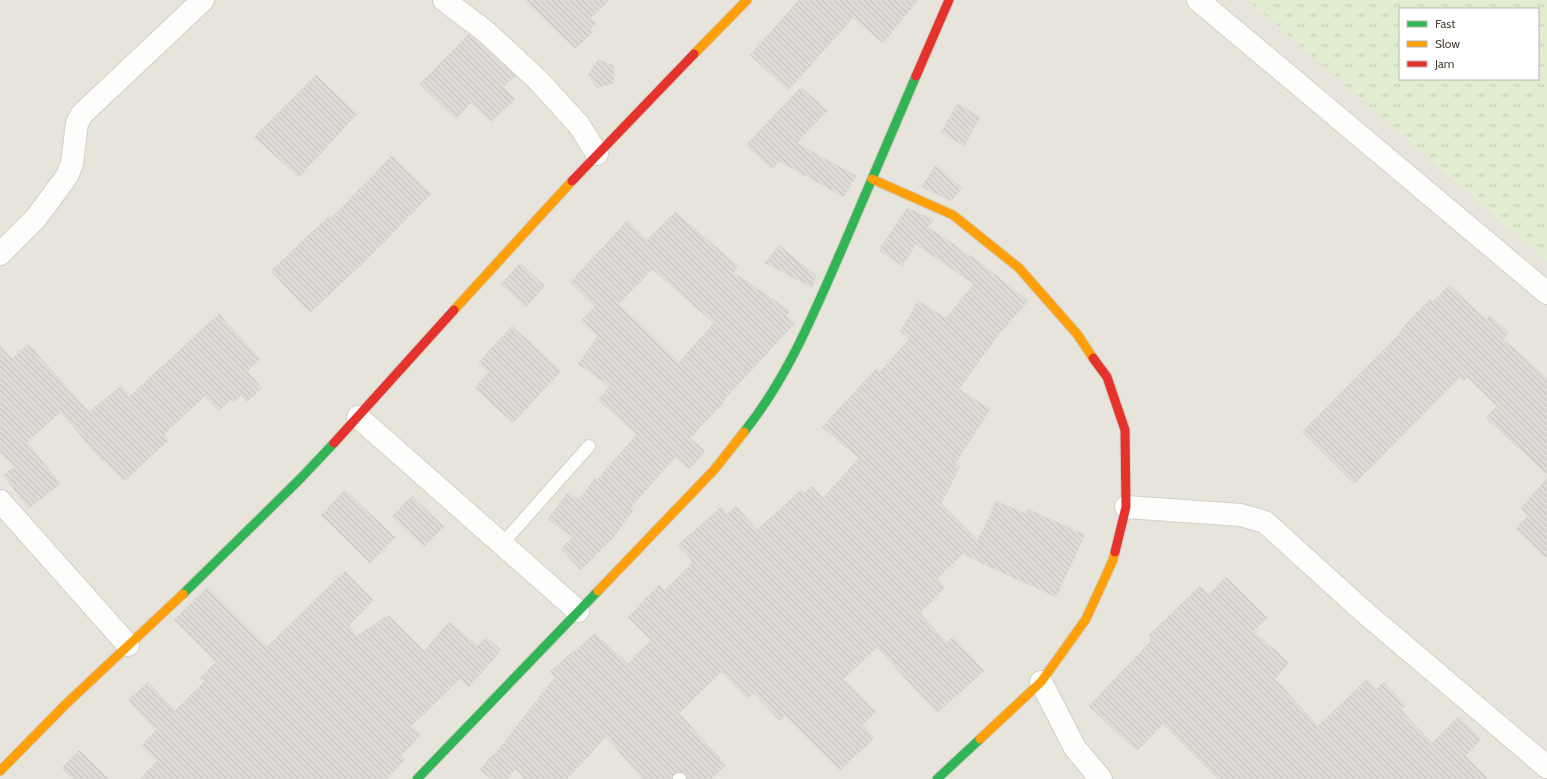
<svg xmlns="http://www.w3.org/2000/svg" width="1547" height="779" viewBox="0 0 1547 779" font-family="Cabin,sans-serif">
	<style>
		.residential { fill: #e7e4dc; fill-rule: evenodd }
		.grass { fill: url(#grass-tufts); fill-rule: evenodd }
		.building { fill: url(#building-back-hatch); stroke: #dcd9d4; fill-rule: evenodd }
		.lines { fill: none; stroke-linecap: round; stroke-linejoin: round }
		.lane-casing { stroke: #d2d0cb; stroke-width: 14 }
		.street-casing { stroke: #d2d0cb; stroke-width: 24 }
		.fast-casing { stroke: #d3cfc5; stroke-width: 11 }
		.slow-casing { stroke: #d3cfc5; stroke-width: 11 }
		.jam-casing { stroke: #d3cfc5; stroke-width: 11 }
		.lane { stroke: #fdfdfc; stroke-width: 12 }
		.street { stroke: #fdfdfc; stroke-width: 22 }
		.fast { stroke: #30b455; stroke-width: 9 }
		.slow { stroke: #ff9f0a; stroke-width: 9 }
		.jam { stroke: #e5322d; stroke-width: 9 }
	</style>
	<defs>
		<pattern id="grass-tufts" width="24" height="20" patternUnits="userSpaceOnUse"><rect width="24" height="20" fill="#e1eecf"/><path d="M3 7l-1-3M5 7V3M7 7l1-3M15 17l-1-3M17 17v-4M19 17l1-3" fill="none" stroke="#c3cdb2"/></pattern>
		<pattern id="building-back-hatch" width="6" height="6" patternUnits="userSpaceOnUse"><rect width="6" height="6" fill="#dedbd6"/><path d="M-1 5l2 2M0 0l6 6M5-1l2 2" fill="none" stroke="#c0bdb8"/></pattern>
	</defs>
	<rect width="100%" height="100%" fill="#f4f2ee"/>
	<path class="residential" d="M 0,0 L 1547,0 L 1547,779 L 0,779 ZM 1400,9 L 1538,9 L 1538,79 L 1400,79 Z"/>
	<path class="grass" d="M 1248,0 L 1547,0 L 1547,261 ZM 1400,9 L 1538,9 L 1538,79 L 1400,79 Z"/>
	<path class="building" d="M 525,0 L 609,0 L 591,18 L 596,24 L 590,30 L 592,32 L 575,49 Z
		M 799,0 L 918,0 L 883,43 L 853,18 L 788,90 L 750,55 Z
		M 469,34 L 515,76 L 503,87 L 515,99 L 491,122 L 471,103 L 456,119 L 420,84 Z
		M 598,60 L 614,66 L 614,83 L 597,88 L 588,74 Z
		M 316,75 L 357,114 L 299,177 L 254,137 Z
		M 801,87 L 827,111 L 797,143 L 856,176 L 844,197 L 779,161 L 772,169 L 746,145 Z
		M 958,104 L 980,117 L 964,146 L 941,132 Z
		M 392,156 L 431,194 L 369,257 L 310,313 L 271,271 L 329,216 L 331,218 Z
		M 936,165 L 962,188 L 951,201 L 921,187 Z
		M 907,208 L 934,220 L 928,227 L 982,264 L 1028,301 L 1004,329 L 1003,328 L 959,389 L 990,409 L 955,464 L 960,467 L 941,503 L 978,540 L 996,501 L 1026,514 L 1028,509 L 1085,535 L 1056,597 L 962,554 L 937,579 L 945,587 L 920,613 L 947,643 L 953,637 L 984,671 L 937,713 L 877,647 L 844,679 L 876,712 L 862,725 L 874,738 L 840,771 L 785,716 L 780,721 L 754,693 L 748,699 L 721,672 L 679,713 L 726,765 L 711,779 L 687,779 L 686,775 L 680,772 L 675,773 L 672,779 L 643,779 L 606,737 L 567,779 L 525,779 L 515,769 L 507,779 L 491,779 L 480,770 L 494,753 L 495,754 L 555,677 L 550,672 L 573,651 L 576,651 L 594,633 L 628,664 L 651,640 L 628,617 L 659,585 L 664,591 L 693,562 L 678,545 L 721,507 L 727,515 L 736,506 L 757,530 L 801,490 L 805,493 L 812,486 L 823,498 L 859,458 L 822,427 L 876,369 L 880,372 L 910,338 L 900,332 L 918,301 L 946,318 L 974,284 L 916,244 L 902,266 L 879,250 Z
		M 675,212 L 738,266 L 734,273 L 790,311 L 786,316 L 795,323 L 722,402 L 723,403 L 690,438 L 705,451 L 690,469 L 675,457 L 631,507 L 634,509 L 613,538 L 581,570 L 561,549 L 573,537 L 548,519 L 568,492 L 579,500 L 595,478 L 597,480 L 637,434 L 598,400 L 610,386 L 578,364 L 598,336 L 581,321 L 595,306 L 570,282 L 627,221 L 647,240 ZM 652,269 L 714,323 L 679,362 L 619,304 Z
		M 779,245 L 816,276 L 812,287 L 765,263 Z
		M 520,263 L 545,286 L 526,307 L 501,284 Z
		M 1449,285 L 1486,320 L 1490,316 L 1509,333 L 1503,339 L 1547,378 L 1547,474 L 1486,418 L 1497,406 L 1467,377 L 1464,380 L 1460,377 L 1354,484 L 1302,432 L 1403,330 L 1402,328 L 1430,299 L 1433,302 Z
		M 219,314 L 260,359 L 247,371 L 262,388 L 247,402 L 241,395 L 234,402 L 231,399 L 219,411 L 205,396 L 164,434 L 169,440 L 124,481 L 104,460 L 103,462 L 61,412 L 27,442 L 60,484 L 29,508 L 3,475 L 14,467 L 0,451 L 0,345 L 12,359 L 28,344 L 89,412 L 121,386 L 130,396 Z
		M 512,326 L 561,371 L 513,423 L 475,388 L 489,372 L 478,363 Z
		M 1547,478 L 1547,558 L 1516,529 L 1528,515 L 1521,508 Z
		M 345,490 L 395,537 L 370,563 L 321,515 Z
		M 412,496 L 444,527 L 424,547 L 392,516 Z
		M 345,571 L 373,600 L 349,626 L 357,636 L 388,615 L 424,651 L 449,622 L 478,646 L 486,637 L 501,650 L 469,687 L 460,679 L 411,726 L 421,735 L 400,756 L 405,760 L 386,779 L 140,779 L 157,761 L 141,746 L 156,730 L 128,700 L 148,682 L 175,711 L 204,682 L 200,678 L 216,662 L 174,620 L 208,587 L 267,647 Z
		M 1226,577 L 1267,618 L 1253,631 L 1289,662 L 1275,679 L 1318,726 L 1367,679 L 1376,689 L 1384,682 L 1406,706 L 1401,710 L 1432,743 L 1458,717 L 1481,739 L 1465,756 L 1488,779 L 1218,779 L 1163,724 L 1137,751 L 1089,706 L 1152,640 L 1148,636 L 1200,586 L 1209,595 Z
		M 79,750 L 109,779 L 73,779 L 62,768 Z"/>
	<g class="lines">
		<defs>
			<path id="lane" d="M 502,544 L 589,446
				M 679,779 L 680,779"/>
			<path id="street" d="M 444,0 L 485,31 L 537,79 L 579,125 L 597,154
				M 1198,0 L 1547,293
				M 0,254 L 36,218 L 67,176 L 72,164 L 77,123 L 82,114 L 203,0
				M 358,417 L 578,611
				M 0,501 L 128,645
				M 1126,507 L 1241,515 L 1265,522 L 1363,611 L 1547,767
				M 1041,682 L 1075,748 L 1101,779"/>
			<path id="fast" d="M 744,432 C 788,377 814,313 842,249 C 867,191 891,134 916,76
				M 183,594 L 301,478 L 334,443
				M 417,779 L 598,591
				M 937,779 L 980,739"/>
			<path id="slow" d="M 694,54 L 747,0
				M 872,179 L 953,215 L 1019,268 L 1077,334 L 1093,358
				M 454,310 L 572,181
				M 598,591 L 714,470 L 744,432
				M 980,739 L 1041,682 L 1086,619 L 1113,560 L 1115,552
				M 0,771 L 66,704 L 183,594"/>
			<path id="jam" d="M 916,76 L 949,0
				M 572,181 L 694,54
				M 1093,358 L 1107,377 L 1125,430 L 1126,507 L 1115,552
				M 334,443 L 454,310"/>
		</defs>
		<use href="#lane" class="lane-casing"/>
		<use href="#street" class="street-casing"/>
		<use href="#fast" class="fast-casing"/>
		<use href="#slow" class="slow-casing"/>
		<use href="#jam" class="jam-casing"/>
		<use href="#lane" class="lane"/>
		<use href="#street" class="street"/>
		<use href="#fast" class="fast"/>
		<use href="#slow" class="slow"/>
		<use href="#jam" class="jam"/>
	</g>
	<rect x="1399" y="8" width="140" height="72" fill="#ffffff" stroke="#b7b4b0"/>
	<rect x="1407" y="21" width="20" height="6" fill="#30b455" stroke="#b7b4b0"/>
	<text x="1435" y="28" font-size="12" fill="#4b4439">Fast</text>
	<rect x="1407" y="41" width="20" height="6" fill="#ff9f0a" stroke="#b7b4b0"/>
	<text x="1435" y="48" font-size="12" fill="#4b4439">Slow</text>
	<rect x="1407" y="61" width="20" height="6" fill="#e5322d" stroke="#b7b4b0"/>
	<text x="1435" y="68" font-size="12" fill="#4b4439">Jam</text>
</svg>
